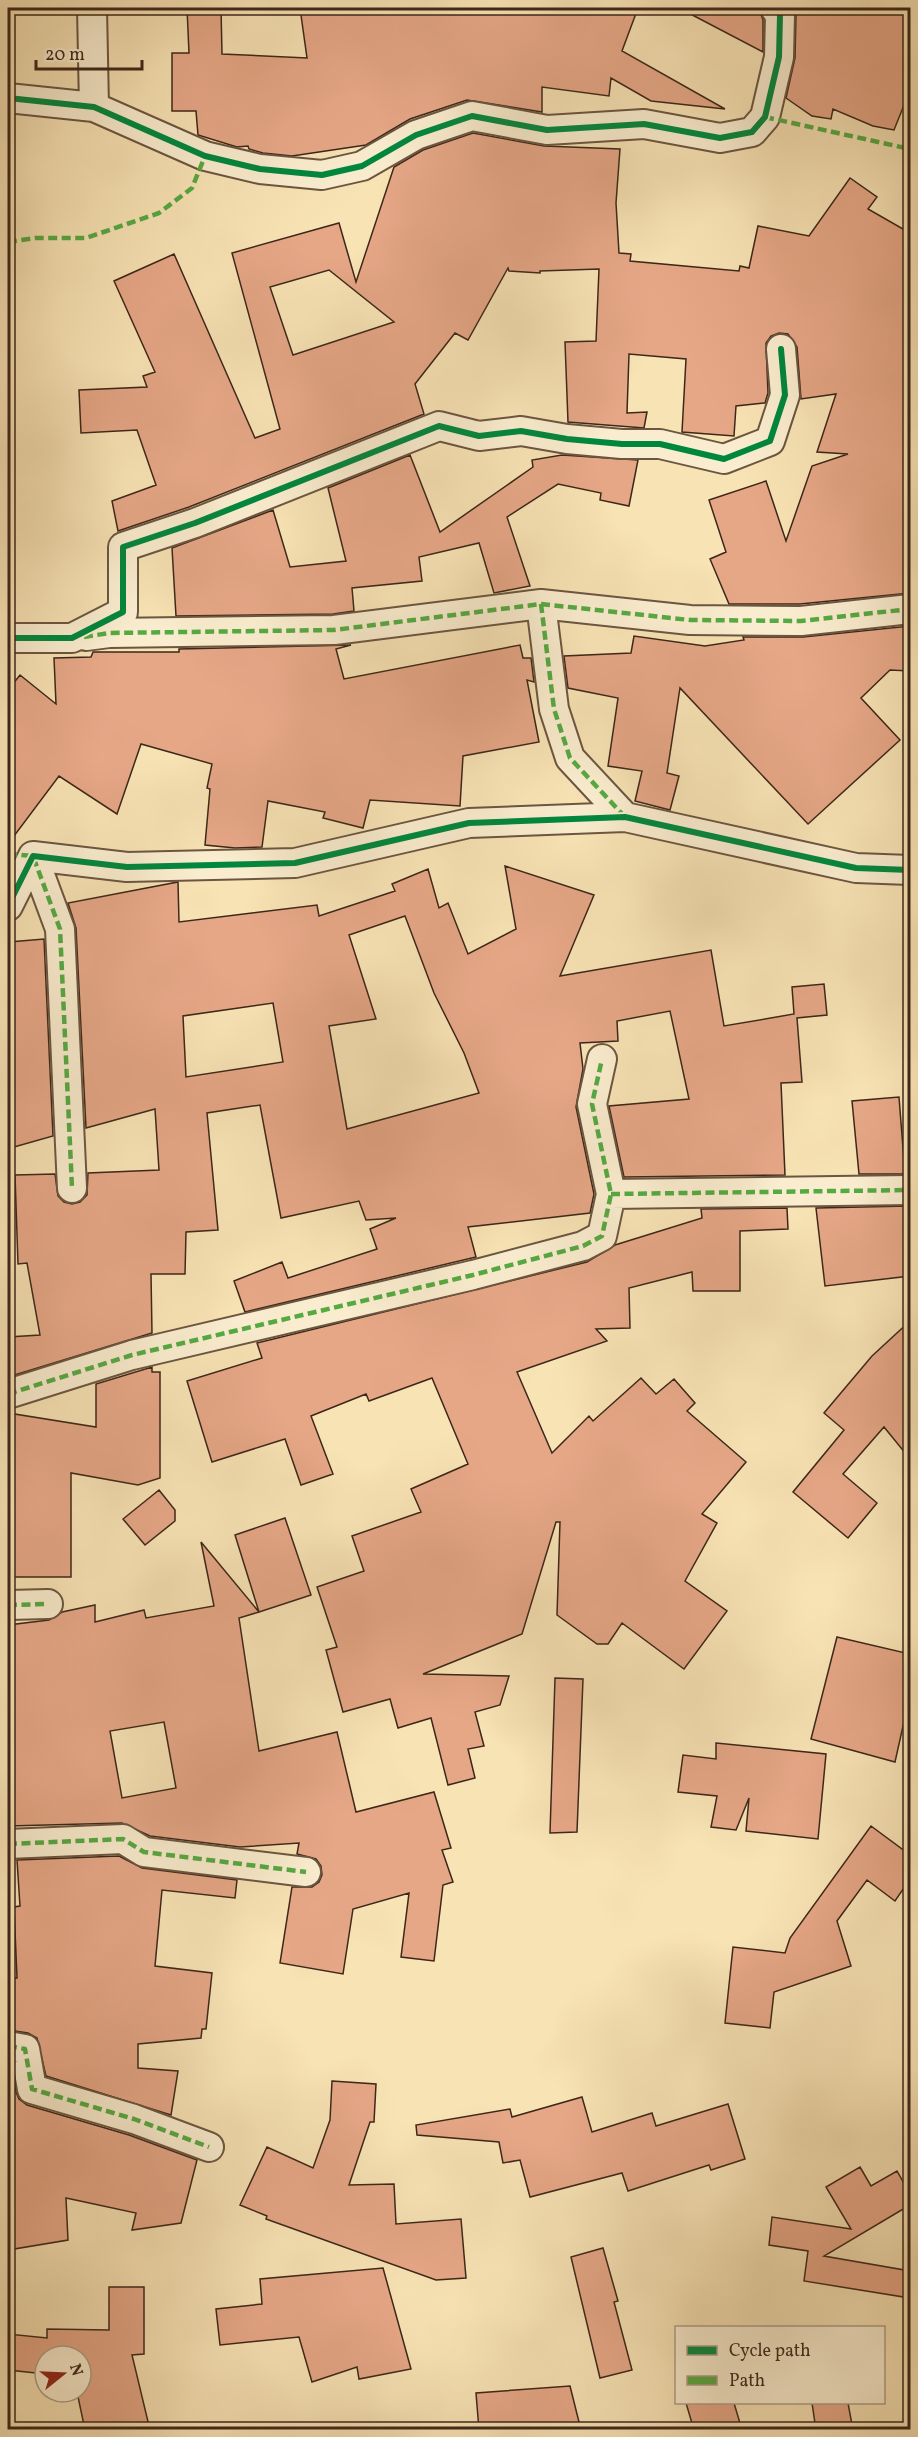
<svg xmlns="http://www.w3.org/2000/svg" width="918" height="2437" viewBox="0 0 918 2437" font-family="Vollkorn,serif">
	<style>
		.building { fill: #e6a787; stroke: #3c2719; stroke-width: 1.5; fill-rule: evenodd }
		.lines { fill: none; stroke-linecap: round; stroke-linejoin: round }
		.minor-casing { stroke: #6b5640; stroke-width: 32 }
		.minor { stroke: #faedcf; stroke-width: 28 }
		.quiet { stroke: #55aa42; stroke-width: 4.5; stroke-dasharray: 9 4.5; stroke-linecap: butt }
		.cycleway-casing { stroke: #faedcf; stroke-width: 10 }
		.cycleway { stroke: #00873e; stroke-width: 6 }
	</style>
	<rect width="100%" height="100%" fill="#f8e3b5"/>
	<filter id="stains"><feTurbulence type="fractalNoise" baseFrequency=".00333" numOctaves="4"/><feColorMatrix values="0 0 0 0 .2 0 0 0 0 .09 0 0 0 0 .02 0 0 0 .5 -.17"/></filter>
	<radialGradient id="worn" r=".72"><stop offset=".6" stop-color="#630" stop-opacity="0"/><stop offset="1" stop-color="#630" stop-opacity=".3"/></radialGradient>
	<path class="building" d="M 187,8 L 221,8 L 222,54 L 307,58 L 300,8 L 362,8 L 363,13 L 519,12 L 520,8 L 638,8 L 622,51 L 725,109 L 651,101 L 611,78 L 609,96 L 542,87 L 542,112 L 467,100 L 410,119 L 366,145 L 292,156 L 263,153 L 249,149 L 248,146 L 237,147 L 198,135 L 196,111 L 172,111 L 172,53 L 189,53 Z
		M 679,8 L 759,8 L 763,20 L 763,52 Z
		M 794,8 L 910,8 L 910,90 L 894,130 L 873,126 L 833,109 L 831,119 L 812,116 L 786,98 L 795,58 L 796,15 Z
		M 473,133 L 544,146 L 620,149 L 616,203 L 619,253 L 631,254 L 630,261 L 739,271 L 740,266 L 749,268 L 758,226 L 809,236 L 850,178 L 877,197 L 868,209 L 910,233 L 910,593 L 800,604 L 729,604 L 710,559 L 726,552 L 709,500 L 766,481 L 786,541 L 812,466 L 848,454 L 817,452 L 836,394 L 801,399 L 797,347 L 788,334 L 779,333 L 771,336 L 766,343 L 768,393 L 765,403 L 736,406 L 734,436 L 682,432 L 686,359 L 629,354 L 627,413 L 647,412 L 644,428 L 568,422 L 565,342 L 596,341 L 599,269 L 540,271 L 540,273 L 509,271 L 508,268 L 468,340 L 455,333 L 415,384 L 424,414 L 189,507 L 118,531 L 112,501 L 156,485 L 137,430 L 81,433 L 79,390 L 147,387 L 143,376 L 155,372 L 114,281 L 174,254 L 255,438 L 280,429 L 232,253 L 339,223 L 356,282 L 394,167 L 423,150 ZM 329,270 L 394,322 L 293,355 L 270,287 Z
		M 410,455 L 440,532 L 533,467 L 532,460 L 562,455 L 638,460 L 629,506 L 600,500 L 601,493 L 558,484 L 507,517 L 530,586 L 494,593 L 479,543 L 419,557 L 422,581 L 352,588 L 354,611 L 333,614 L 176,616 L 172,548 L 273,510 L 290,567 L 346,561 L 328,488 Z
		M 910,626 L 910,671 L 890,670 L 861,698 L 900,740 L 808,824 L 680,688 L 667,773 L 679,776 L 670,810 L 635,801 L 642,771 L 608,766 L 618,698 L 568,688 L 564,656 L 631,653 L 634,636 L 705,646 L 744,640 L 743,637 L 803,637 Z
		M 351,645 L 336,649 L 344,679 L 520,645 L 523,658 L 531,658 L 534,682 L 527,680 L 539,742 L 463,756 L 460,806 L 370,800 L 363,828 L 323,818 L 325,812 L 268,801 L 262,847 L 235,848 L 205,845 L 210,789 L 207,788 L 212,764 L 141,744 L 117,814 L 59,776 L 8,844 L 8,690 L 20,675 L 56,704 L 54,658 L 91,657 L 93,652 L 179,652 L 179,649 Z
		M 505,866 L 594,895 L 560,976 L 711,950 L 724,1026 L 794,1014 L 792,987 L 824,984 L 827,1015 L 797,1018 L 802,1082 L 781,1083 L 785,1175 L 624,1177 L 609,1106 L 689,1099 L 670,1011 L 617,1021 L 618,1041 L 580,1043 L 583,1069 L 576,1107 L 594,1194 L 590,1213 L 468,1227 L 476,1257 L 245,1312 L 234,1281 L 282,1262 L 288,1278 L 377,1249 L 370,1229 L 396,1218 L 366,1220 L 359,1201 L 281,1218 L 260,1105 L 207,1113 L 218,1230 L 186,1232 L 185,1274 L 151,1274 L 152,1333 L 8,1377 L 8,1337 L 40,1335 L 27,1263 L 18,1264 L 15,1175 L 55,1174 L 58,1196 L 64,1202 L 72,1204 L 80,1202 L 87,1195 L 88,1173 L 159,1170 L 155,1109 L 86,1128 L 76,928 L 68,903 L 178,882 L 179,922 L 317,905 L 319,916 L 395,891 L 392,884 L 428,869 L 439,908 L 448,903 L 468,954 L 516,929 ZM 405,916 L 434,993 L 464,1053 L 479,1093 L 347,1129 L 329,1026 L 376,1019 L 349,935 ZM 273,1003 L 283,1062 L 186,1077 L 183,1016 Z
		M 44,939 L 53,1136 L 14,1147 L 14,1130 L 8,1131 L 8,977 L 13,977 L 9,942 Z
		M 899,1097 L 905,1174 L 859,1174 L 852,1101 Z
		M 910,1206 L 910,1276 L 825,1286 L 816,1208 Z
		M 787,1208 L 788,1229 L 740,1231 L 740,1291 L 693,1291 L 692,1272 L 629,1288 L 630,1328 L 596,1329 L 607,1341 L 517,1372 L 552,1453 L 589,1416 L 593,1421 L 641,1378 L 656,1394 L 674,1379 L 695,1403 L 687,1411 L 746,1462 L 702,1514 L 717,1523 L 685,1581 L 727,1611 L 684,1669 L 622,1623 L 608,1644 L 597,1644 L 557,1615 L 560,1522 L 556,1522 L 522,1634 L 423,1674 L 509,1676 L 500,1705 L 475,1712 L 484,1746 L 468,1749 L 475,1778 L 448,1785 L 431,1718 L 398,1728 L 390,1699 L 343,1712 L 326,1650 L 337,1647 L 317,1587 L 364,1571 L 352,1536 L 421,1512 L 411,1489 L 468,1464 L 432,1378 L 369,1401 L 366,1394 L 311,1416 L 333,1474 L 301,1485 L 285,1439 L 212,1462 L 187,1381 L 262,1358 L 257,1343 L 587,1262 L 615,1245 L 702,1218 L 701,1209 Z
		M 910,1321 L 910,1459 L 884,1427 L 843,1474 L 877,1503 L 848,1538 L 793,1492 L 844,1430 L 824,1413 L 872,1356 Z
		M 152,1367 L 152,1372 L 160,1372 L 160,1478 L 138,1485 L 71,1473 L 71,1577 L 8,1577 L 8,1413 L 96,1427 L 96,1384 Z
		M 159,1490 L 175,1510 L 175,1521 L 145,1545 L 123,1519 Z
		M 285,1518 L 311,1595 L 259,1612 L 235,1535 Z
		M 201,1542 L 259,1612 L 239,1618 L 259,1751 L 337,1732 L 356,1812 L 434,1792 L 451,1848 L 442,1850 L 453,1882 L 443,1885 L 434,1961 L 401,1957 L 409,1893 L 353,1909 L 343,1974 L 280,1963 L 292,1887 L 312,1887 L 319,1882 L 322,1875 L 321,1866 L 316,1859 L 297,1854 L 299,1843 L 240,1847 L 150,1836 L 122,1823 L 8,1826 L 8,1625 L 49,1620 L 62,1612 L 95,1605 L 95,1622 L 144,1610 L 146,1618 L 214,1606 ZM 164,1722 L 176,1788 L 122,1798 L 110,1731 Z
		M 837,1637 L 910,1654 L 910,1695 L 895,1762 L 811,1739 Z
		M 555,1678 L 583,1679 L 577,1832 L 550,1833 Z
		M 716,1743 L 826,1754 L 818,1839 L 746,1831 L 749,1798 L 736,1830 L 711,1827 L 717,1796 L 678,1792 L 683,1755 L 716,1759 Z
		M 871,1826 L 910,1855 L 910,1879 L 895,1901 L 867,1880 L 837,1921 L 851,1966 L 774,1992 L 770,2028 L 725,2023 L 733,1947 L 785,1953 L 790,1938 Z
		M 119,1856 L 142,1868 L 237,1880 L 235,1898 L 162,1890 L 155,1966 L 212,1973 L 206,2029 L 202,2029 L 201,2038 L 138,2044 L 138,2068 L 178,2071 L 171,2115 L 46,2076 L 37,2038 L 28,2033 L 8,2030 L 8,1978 L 17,1978 L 14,1907 L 20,1906 L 17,1860 Z
		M 8,2063 L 11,2063 L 16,2092 L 19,2099 L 27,2105 L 129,2135 L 197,2160 L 181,2223 L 132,2230 L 136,2213 L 66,2198 L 68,2240 L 8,2250 Z
		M 332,2081 L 376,2084 L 374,2122 L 370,2122 L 349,2185 L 394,2184 L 396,2224 L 461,2219 L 466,2278 L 436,2280 L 266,2219 L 267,2216 L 240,2205 L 267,2147 L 313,2168 L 330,2120 Z
		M 582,2097 L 592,2132 L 652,2113 L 656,2126 L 728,2104 L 745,2159 L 711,2170 L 709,2165 L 628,2191 L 622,2173 L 530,2197 L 520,2160 L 503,2163 L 499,2142 L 417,2135 L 416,2125 L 510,2109 L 512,2117 Z
		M 860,2167 L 871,2186 L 897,2171 L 910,2194 L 910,2205 L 824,2256 L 910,2271 L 910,2298 L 804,2281 L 808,2251 L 769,2245 L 772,2217 L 851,2229 L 826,2187 Z
		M 603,2248 L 618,2301 L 614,2302 L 632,2370 L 600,2378 L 571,2257 Z
		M 383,2268 L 411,2369 L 359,2379 L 357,2367 L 312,2382 L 299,2337 L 220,2345 L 216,2309 L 262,2304 L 260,2279 Z
		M 109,2287 L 144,2287 L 144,2354 L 132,2355 L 150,2430 L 85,2430 L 77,2392 L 81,2392 L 81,2356 L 45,2356 L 45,2374 L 8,2370 L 8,2334 L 47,2338 L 47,2329 L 109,2330 Z
		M 570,2386 L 580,2426 L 565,2430 L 479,2430 L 476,2393 Z
		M 686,2403 L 734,2403 L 742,2430 L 694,2430 Z
		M 812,2403 L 848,2403 L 853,2430 L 816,2430 Z"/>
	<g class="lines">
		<defs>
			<path id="minor" d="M 92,8 L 94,107
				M 8,98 L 94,107 L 205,156 L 260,169 L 322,175 L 362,166 L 416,135 L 472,116 L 547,130 L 644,124 L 720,138 L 752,132 L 765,117 L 779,57 L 780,15 L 775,8
				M 541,604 L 554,709 L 570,758 L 625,817
				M 86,636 L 109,633 L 334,630 L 541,604 L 690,620 L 801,621 L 910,609
				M 8,638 L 72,638 L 123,612 L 123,547 L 195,523 L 439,426 L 479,436 L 521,431 L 567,439 L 622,444 L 660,444 L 724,459 L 770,441 L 785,395 L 781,349
				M 33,856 L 60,929 L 72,1188
				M 8,906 L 33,856 L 127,867 L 295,863 L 469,823 L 625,817 L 856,868 L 910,870
				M 611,1194 L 910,1190
				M 8,1394 L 132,1355 L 473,1275 L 583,1246 L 602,1236 L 611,1194 L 592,1104 L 602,1059
				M 8,1605 L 48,1604
				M 8,1844 L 123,1839 L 144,1852 L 306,1872
				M 8,2046 L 25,2049 L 32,2089 L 134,2119 L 209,2147"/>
		</defs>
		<use href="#minor" class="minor-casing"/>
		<use href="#minor" class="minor"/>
		<path class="quiet" d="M 765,117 L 910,149
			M 8,242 L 35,238 L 86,238 L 159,213 L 192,188 L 205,156
			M 541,604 L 554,709 L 570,758 L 625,817
			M 84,637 L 109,633 L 334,630 L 541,604 L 690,620 L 801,621 L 910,609
			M 8,854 L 33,856 L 60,929 L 72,1188
			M 611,1194 L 910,1190
			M 8,1394 L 132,1355 L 473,1275 L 583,1246 L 602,1236 L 611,1194 L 592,1104 L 602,1059
			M 8,1605 L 48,1604
			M 8,1844 L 123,1839 L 144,1852 L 306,1872
			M 8,2046 L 25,2049 L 32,2089 L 134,2119 L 209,2147"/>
		<defs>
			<path id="cycleway" d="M 8,98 L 94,107 L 205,156 L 260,169 L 322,175 L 362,166 L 416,135 L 472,116 L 547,130 L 644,124 L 720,138 L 752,132 L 765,117 L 779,57 L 780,15 L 775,8
				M 8,638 L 72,638 L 123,612 L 123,547 L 195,523 L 439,426 L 479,436 L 521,431 L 567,439 L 622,444 L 660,444 L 724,459 L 770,441 L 785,395 L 781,349
				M 8,906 L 33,856 L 127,867 L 295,863 L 469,823 L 625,817 L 856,868 L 910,870"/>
		</defs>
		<use href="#cycleway" class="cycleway-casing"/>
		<use href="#cycleway" class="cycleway"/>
	</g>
	<rect width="918" height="2437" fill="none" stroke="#f8e3b5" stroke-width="30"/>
	<rect x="9" y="9" width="900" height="2419" fill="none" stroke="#3c2719" stroke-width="3"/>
	<rect x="15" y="15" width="888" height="2407" fill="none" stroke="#3c2719" stroke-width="1.5"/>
	<rect x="675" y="2326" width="210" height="78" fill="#faedcf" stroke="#ae9e86" stroke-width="1.5"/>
	<rect x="687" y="2346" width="30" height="9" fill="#00873e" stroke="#ae9e86" stroke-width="1.5"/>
	<text x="729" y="2356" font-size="18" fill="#3c2719">Cycle path</text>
	<rect x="687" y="2376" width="30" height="9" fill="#55aa42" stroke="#ae9e86" stroke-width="1.5"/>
	<text x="729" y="2386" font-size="18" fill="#3c2719">Path</text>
	<g transform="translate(63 2374) rotate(72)"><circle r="28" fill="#faedcf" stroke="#ae9e86" stroke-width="1.5"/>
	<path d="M0-4.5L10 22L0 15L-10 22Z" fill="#8f2418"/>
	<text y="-9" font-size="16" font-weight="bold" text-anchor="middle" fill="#3c2719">N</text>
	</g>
	<path d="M36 60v9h106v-9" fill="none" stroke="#3c2719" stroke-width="3"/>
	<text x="45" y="60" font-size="18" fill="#3c2719" stroke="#faedcf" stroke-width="4.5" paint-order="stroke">20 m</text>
	<rect width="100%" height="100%" filter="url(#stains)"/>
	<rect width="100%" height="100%" fill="url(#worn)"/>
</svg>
